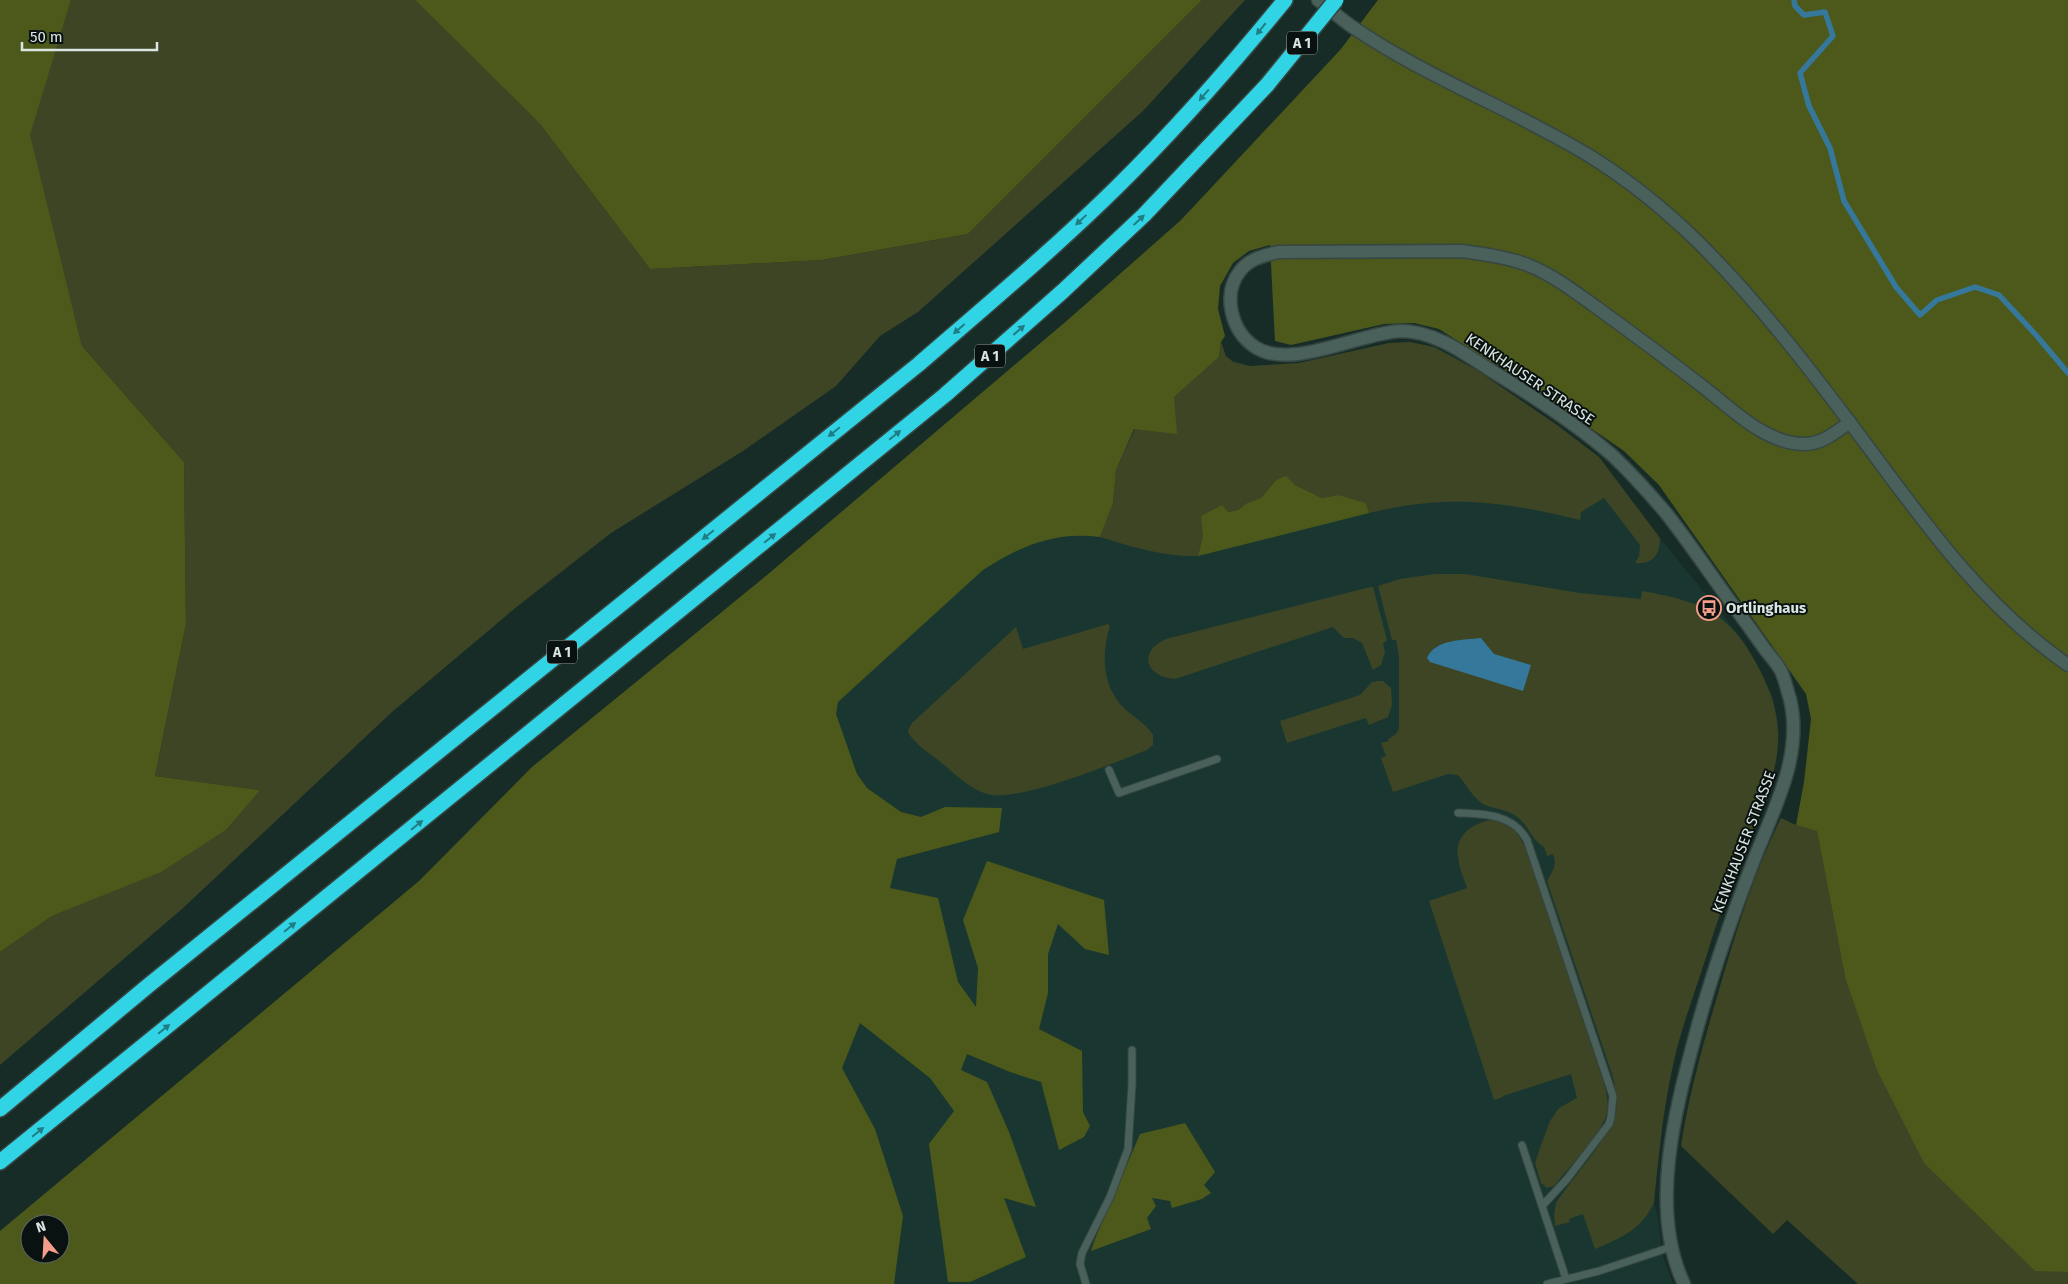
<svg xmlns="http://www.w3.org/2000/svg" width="2068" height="1284" viewBox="0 0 2068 1284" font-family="'Fira Sans',sans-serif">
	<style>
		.built { fill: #193730 }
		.green { fill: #3d4524 }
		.forest { fill: #4c591b; fill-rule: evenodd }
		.water { fill: #35789b }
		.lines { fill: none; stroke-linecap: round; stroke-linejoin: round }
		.stream { stroke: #35789b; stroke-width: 5.5 }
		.service-casing { stroke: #364642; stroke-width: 9 }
		.tertiary-casing { stroke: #364642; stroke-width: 15 }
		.secondary-casing { stroke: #364642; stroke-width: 15 }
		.motorway-casing { stroke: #364642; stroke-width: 18 }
		.service { stroke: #4a605a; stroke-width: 7 }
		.tertiary { stroke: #4a605a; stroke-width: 12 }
		.secondary { stroke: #4a605a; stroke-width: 12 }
		.motorway { stroke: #31d4e5; stroke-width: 15 }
		.motorway-bridge-casing { stroke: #364642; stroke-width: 18; stroke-linecap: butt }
		.motorway-bridge { stroke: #31d4e5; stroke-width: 15 }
		.oneway { fill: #1f7d85 }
		.labels { text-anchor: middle; stroke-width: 4; stroke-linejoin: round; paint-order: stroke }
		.shield { fill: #091210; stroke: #9ba6a3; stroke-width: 1 }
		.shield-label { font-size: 14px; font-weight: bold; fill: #d9e6e2 }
		.street-label { font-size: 15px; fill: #d9e6e2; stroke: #091210 }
		.poi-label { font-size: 15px; font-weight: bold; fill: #d9e6e2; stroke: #091210; text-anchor: start }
	</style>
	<rect width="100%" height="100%" fill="#172c27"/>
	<path class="built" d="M 1097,316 L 1250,366 L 1299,363 L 1389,343 L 1410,342 L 1434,347 L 1453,356 L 1557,425 L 1599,457 L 1660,538 L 1745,643 L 1773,697 L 1779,733 L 1776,762 L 1760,813 L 1740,857 L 1715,929 L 1676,1051 L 1664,1110 L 1654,1202 L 1658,1218 L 1662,1254 L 1673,1284 L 761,1284 L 573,886 Z"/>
	<path class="green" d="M 71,0 L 415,0 L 540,124 L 650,269 L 822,260 L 968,234 L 1202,0 L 1245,0 L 1143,111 L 918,312 L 880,336 L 836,386 L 743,451 L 611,533 L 514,609 L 392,712 L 182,909 L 0,1065 L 0,952 L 52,916 L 161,871 L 226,830 L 259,790 L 155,776 L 186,624 L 184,462 L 82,346 L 29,135 Z
		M 1221,342 L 1226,356 L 1233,362 L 1250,366 L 1299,363 L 1389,343 L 1410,342 L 1434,347 L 1475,369 L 1557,425 L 1599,457 L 1660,538 C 1660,554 1653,565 1635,563 L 1639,556 L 1640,545 L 1604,498 L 1581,512 L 1580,520 C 1501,501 1449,494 1369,513 L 1366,503 L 1339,495 L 1322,498 L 1295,485 L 1276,480 L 1261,498 L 1247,503 L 1238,510 L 1228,512 L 1203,536 L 1198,556 C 1164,557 1132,547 1100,537 L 1113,503 L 1116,470 L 1135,429 L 1174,397 L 1219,357 Z
		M 1435,574 L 1465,574 L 1580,593 L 1641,599 L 1642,591 C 1697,601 1727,610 1755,661 C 1787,718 1783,754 1760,813 C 1754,828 1746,843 1740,858 C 1728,889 1717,922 1707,954 C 1697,987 1684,1019 1676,1052 C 1664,1101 1659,1151 1654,1202 C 1643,1229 1621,1238 1595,1249 L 1583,1214 L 1569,1219 L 1570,1222 L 1555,1226 L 1554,1215 L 1556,1203 C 1570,1181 1613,1133 1616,1112 C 1618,1100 1615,1089 1613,1077 L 1547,881 C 1553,871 1557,865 1553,854 L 1547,856 L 1544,847 C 1531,840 1528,824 1516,816 C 1507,809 1493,809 1483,804 C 1472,797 1466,784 1458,775 L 1448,774 L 1393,792 L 1381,758 L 1386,756 L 1381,743 L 1389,741 L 1388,739 C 1394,736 1397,734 1399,728 L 1399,656 L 1396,640 L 1392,640 L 1378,586 L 1400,579 Z
		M 1373,587 L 1387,640 L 1383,644 L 1385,652 L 1381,665 L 1373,670 L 1362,643 L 1353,638 L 1344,638 L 1333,627 L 1175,679 C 1146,677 1137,652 1166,639 L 1366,588 Z
		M 1108,624 L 1110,626 C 1101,655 1102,687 1125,709 C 1135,718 1146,724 1153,735 L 1153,745 L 1147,750 C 1113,763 1019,803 987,794 C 970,789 956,775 943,764 C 932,755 917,746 909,734 L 908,730 L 912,723 L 1016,627 L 1023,649 Z
		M 1377,681 L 1383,681 L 1391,688 L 1392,705 L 1388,717 L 1369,725 L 1366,718 L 1287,743 L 1280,721 L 1360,695 L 1372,682 Z
		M 1781,818 L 1796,825 L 1817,830 L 1845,977 L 2035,1270 L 2068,1272 L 2068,1284 L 1858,1284 L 1787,1220 L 1773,1234 L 1681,1146 C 1689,1093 1704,1041 1719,990 C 1736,931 1754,873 1781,818 Z
		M 1495,819 C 1515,828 1518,832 1527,852 L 1603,1080 C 1606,1090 1609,1101 1607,1112 C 1603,1133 1568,1168 1554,1186 L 1547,1188 L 1541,1183 L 1535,1163 L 1540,1148 L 1550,1121 L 1559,1108 L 1577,1098 L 1571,1074 L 1503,1096 L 1503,1097 L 1494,1100 L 1429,901 L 1467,888 C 1464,878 1459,868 1458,857 C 1454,834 1475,822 1495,819 Z"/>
	<path class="forest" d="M 0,0 L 71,0 L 30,135 L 82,346 L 184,462 L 186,624 L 155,776 L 260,790 L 226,830 L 161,872 L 52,916 L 0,952 Z
		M 415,0 L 1202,0 L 968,234 L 822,260 L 650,269 L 540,124 Z
		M 1378,0 L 2068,0 L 2068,1272 L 2035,1271 L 1924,1163 L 1877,1070 L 1845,977 L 1817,831 L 1796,825 L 1804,782 L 1811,719 L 1806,694 L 1659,485 L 1624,451 L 1541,394 L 1439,329 L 1414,323 L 1384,324 L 1291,345 L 1275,341 L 1270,245 L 1249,251 L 1233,263 L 1220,286 L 1218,309 L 1225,336 L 1221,342 L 1219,357 L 1174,397 L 1177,434 L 1134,429 L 1116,470 L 1113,503 L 1100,537 C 1054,531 1021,546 983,570 L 838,702 L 836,714 L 857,774 L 867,788 L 901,812 L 921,817 L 945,807 L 1002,808 L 999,832 L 897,859 L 890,888 L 938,898 L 958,982 L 976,1007 L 978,968 L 963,920 L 987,861 L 1104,900 L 1109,955 L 1085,949 L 1058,924 L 1048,954 L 1048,993 L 1039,1029 L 1082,1051 L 1083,1112 L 1090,1126 L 1084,1137 L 1059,1150 L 1041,1082 L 1010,1072 L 967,1054 L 961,1070 L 987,1082 L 1009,1132 L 1036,1207 L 1004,1198 L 1026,1257 L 970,1282 L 948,1282 L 929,1144 L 954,1111 L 930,1078 L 860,1023 L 842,1068 L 875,1129 L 903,1216 L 894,1284 L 0,1284 L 0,1231 L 419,881 L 532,767 L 767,575 L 1070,318 L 1181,220 L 1341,49 ZM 30,1224 L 60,1224 L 60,1254 L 30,1254 Z
		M 1286,476 L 1295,485 L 1322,498 L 1339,495 L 1366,503 L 1369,513 L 1198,556 L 1203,536 L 1201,516 L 1222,505 L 1228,512 L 1238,510 L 1247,503 L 1261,498 L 1276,480 Z
		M 1185,1123 L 1215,1172 L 1204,1185 L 1211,1193 L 1202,1199 L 1172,1208 L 1170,1201 L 1152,1198 L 1156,1206 L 1147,1218 L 1151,1229 L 1091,1251 L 1095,1239 L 1140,1134 Z"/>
	<path class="water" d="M 1481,638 L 1494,654 L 1531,665 L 1523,691 L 1430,662 L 1427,658 C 1435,639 1464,640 1481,638 Z"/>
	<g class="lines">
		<path class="stream" d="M 1794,0 L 1795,6 L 1804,15 L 1825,12 L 1833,36 L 1800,73 L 1809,106 L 1830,148 L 1844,201 L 1896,287 L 1920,315 L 1937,300 L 1975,287 L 1999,295 L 2036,335 L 2068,373"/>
		<defs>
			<path id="service" d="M 1109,770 L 1119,793 L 1217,759
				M 1458,813 C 1485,814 1513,814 1527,840 L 1613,1096 L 1611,1117 L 1609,1124 L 1567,1179 L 1542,1206
				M 1522,1145 L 1566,1279
				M 1086,1284 L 1080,1264 L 1082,1253 L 1110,1197 L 1128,1149 L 1132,1084 L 1132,1050
				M 1547,1284 L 1599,1271 L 1671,1247"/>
			<path id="tertiary" d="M 1684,1284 C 1648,1208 1676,1107 1697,1029 C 1712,974 1731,919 1752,865 C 1772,812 1804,757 1790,699 C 1787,690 1785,679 1781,671 C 1777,663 1769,655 1764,648 C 1753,632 1741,616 1730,601 C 1709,572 1688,541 1666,513 C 1649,493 1631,473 1612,455 C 1574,422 1530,394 1487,368 C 1473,359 1459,349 1444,342 C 1431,336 1417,331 1402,331 C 1361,332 1291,371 1255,347 C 1231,331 1222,294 1240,271 C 1250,258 1264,256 1278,252 L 1462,251 C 1484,254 1507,257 1528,265 C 1553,275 1575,292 1596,307 C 1632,333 1667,359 1702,386 C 1731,408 1764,443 1803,444 C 1821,445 1836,432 1850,422"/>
			<path id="secondary" d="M 1318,0 C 1330,9 1342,20 1354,28 C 1428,78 1512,109 1588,155 C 1627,179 1663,208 1696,240 C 1759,302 1813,373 1866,444 C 1926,525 1984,607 2068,665"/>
			<path id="motorway" d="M 0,1109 L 149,985 L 919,364 C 986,306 1054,249 1117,187 C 1177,128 1232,65 1285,0
				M 0,1162 L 945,395 L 1063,291 L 1144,215 L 1267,85"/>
		</defs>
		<use href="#service" class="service-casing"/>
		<use href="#tertiary" class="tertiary-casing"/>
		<use href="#secondary" class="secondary-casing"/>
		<use href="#motorway" class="motorway-casing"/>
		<use href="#service" class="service"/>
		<use href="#tertiary" class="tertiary"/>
		<use href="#secondary" class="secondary"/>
		<use href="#motorway" class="motorway"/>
		<defs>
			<path id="motorway-bridge" d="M 1267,85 L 1336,0"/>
		</defs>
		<use href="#motorway-bridge" class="motorway-bridge-casing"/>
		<use href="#motorway-bridge" class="motorway-bridge"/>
	</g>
	<defs><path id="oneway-solid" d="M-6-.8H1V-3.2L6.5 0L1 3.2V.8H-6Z" transform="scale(1.25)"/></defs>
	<g class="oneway">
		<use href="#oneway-solid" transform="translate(1261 29) rotate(129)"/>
		<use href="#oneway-solid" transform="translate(1204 95) rotate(131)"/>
		<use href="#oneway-solid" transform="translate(1081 220) rotate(137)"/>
		<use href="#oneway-solid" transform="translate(1139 220) rotate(-43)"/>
		<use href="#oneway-solid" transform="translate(959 329) rotate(139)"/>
		<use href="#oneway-solid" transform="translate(1019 330) rotate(-41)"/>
		<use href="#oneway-solid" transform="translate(834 432) rotate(141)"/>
		<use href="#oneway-solid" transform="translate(895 435) rotate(-39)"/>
		<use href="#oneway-solid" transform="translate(708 535) rotate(141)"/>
		<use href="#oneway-solid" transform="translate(770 538) rotate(-39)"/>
		<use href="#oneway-solid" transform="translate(417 825) rotate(-39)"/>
		<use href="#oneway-solid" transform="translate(290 927) rotate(-39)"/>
		<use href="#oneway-solid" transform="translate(164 1029) rotate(-39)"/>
		<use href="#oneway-solid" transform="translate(38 1132) rotate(-39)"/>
	</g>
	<defs>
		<symbol id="bus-ring" viewBox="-11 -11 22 22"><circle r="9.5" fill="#091210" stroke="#f49e89" stroke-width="1.5"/><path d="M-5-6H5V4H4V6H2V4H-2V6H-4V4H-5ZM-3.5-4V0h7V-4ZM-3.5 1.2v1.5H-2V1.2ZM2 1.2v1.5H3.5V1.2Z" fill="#f49e89"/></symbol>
	</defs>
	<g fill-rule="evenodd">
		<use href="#bus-ring" x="1695" y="594" width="28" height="28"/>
	</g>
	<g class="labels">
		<g class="shield">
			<rect x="1287" y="31.5" width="30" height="23" rx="4"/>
			<rect x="975" y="344.5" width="30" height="23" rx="4"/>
			<rect x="547" y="640.5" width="30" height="23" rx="4"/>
		</g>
		<g class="shield-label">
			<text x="1302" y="48">A 1</text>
			<text x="990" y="361">A 1</text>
			<text x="562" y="657">A 1</text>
		</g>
		<g class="street-label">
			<text transform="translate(1530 379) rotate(34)" y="5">KENKHAUSER STRASSE</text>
			<text transform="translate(1744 842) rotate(-69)" y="5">KENKHAUSER STRASSE</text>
		</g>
		<g class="poi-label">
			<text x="1726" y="613">Ortlinghaus</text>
		</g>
	</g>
	<g transform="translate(45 1239) rotate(342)"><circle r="24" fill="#091210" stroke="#5c6764"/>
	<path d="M0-4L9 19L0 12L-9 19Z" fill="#f49e89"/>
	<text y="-8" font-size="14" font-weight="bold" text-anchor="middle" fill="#d9e6e2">N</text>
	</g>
	<path d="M22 42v8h135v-8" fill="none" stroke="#d9e6e2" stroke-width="2.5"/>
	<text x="30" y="42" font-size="15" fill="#d9e6e2" stroke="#091210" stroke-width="4" paint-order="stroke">50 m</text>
</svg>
